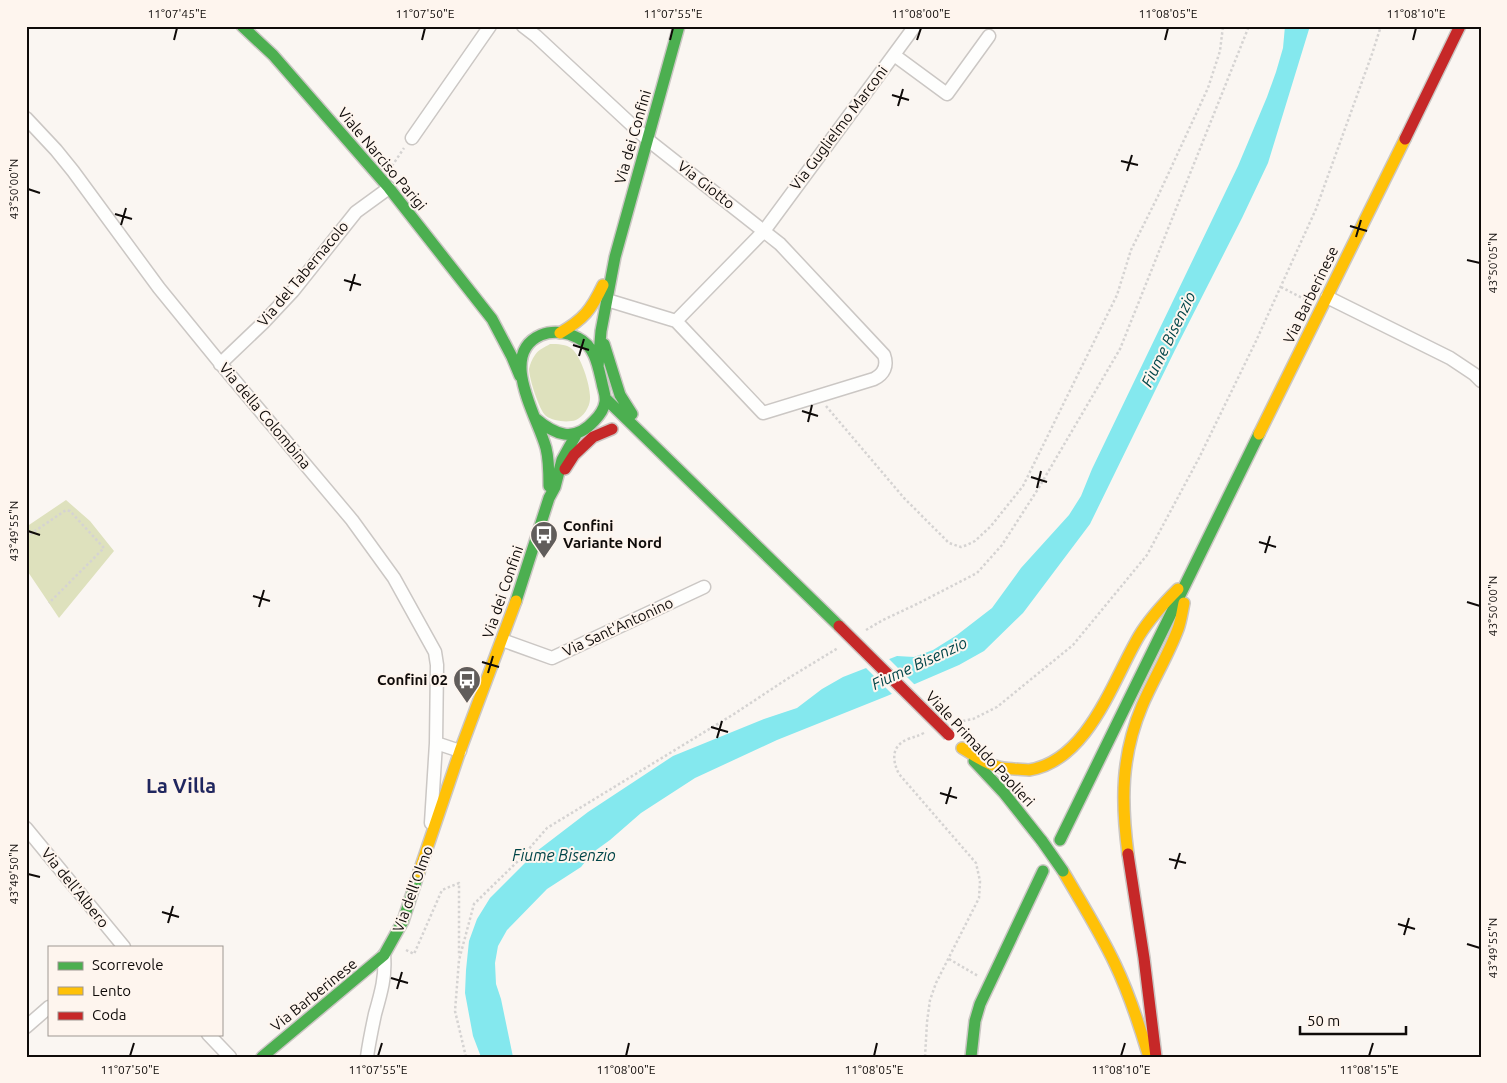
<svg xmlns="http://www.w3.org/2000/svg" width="1507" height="1083" viewBox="0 0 1507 1083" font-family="Ubuntu,sans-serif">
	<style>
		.green { fill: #dee1bd }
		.water { fill: #84e8ee }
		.pier { fill: #faf6f2 }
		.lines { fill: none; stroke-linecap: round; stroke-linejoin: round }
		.street-casing { stroke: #cbc7c4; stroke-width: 15 }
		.fast-casing { stroke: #cbc7c4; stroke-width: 14 }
		.slow-casing { stroke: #cbc7c4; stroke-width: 14 }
		.jam-casing { stroke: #cbc7c4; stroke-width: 14 }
		.path { stroke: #d5d3d2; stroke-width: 2.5; stroke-dasharray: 2.5 2.5; stroke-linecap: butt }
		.street { stroke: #fefefd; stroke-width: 12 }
		.fast { stroke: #4caf50; stroke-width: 11 }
		.slow { stroke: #ffc107; stroke-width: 11 }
		.jam { stroke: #c62828; stroke-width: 11 }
		.fast-bridge-casing { stroke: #cbc7c4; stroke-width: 14; stroke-linecap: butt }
		.jam-bridge-casing { stroke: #cbc7c4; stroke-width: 14; stroke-linecap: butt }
		.fast-bridge { stroke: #4caf50; stroke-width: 11 }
		.jam-bridge { stroke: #c62828; stroke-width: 11 }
		.ticks { fill: none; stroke: #0f0b09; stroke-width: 2 }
		.labels { text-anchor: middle; stroke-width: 4; stroke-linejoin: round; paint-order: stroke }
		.street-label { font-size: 15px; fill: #0f0b09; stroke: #fef5ee }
		.poi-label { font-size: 15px; font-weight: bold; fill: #0f0b09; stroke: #fef5ee; text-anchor: start }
		.water-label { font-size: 16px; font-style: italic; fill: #004549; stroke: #fef5ee }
		.district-label { font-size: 20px; font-weight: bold; fill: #1f265f; stroke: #fef5ee }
		.neatline { fill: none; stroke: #0f0b09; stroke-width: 2 }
		.ticks-label { font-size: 12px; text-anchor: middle; fill: #0f0b09 }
	</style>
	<rect width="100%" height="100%" fill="#faf6f2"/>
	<path class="green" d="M 550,344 C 558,344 566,344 572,349 C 581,356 591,387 590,399 C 590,407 583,417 576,420 C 567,423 553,421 546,416 C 539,410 529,378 529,369 C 530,364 532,359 535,355 C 538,350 545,347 550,344 Z
		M 66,500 L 90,521 L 114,551 L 59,618 L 26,569 L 26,527 Z"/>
	<path class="water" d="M 1285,26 L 1310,26 L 1268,163 L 1242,218 L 1175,350 L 1090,524 L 1023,613 L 984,651 L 959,665 L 887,696 L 777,740 L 695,778 L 641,813 L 610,840 L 592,853 L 581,867 L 547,889 L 507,930 L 498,946 L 495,963 L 496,984 L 501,999 L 513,1057 L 481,1057 L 473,1036 L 465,993 L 466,970 L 469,941 L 477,919 L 490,898 L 537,851 L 588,812 L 673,756 L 764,719 L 797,708 L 822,689 L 843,677 L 897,656 L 914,657 L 933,650 L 957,635 L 992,608 L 1021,568 L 1069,515 L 1081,496 L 1092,469 L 1238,166 L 1267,97 L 1276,72 L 1283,48 Z"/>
	<path class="pier" d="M 887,657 L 917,687 L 894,696 L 864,666 Z"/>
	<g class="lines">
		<defs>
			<path id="street" d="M 523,26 L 536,36 L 648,140 L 780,244 L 884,355 C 888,366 884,374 874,379 L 763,413 L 676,321 L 607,300
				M 894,55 L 947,94 L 989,36
				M 26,118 L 56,150 L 73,171 L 159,288 L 225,369 L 352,520 L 394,578 L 435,652 L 437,665 L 436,743 L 431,823
				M 412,138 L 490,26
				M 1327,297 L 1450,358 L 1474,374 L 1481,381
				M 676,321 L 764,231 L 915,26
				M 220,364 L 263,323 L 293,291 L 356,212 L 389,188
				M 502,640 L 552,658 L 704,587
				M 436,743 L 460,751
				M 26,828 L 124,947
				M 26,1027 L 49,1007
				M 208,1034 L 230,1057
				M 367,1057 C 369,1042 372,1028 375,1014 C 381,993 386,976 384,955"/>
			<path id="fast" d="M 242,26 L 273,55 L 389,188 L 492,319 L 512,357 L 520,376
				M 604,344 L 620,395 L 632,414
				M 598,367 L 601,331 L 615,257 L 679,26
				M 605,398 L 839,626
				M 535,418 C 555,435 574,443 594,421 C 599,416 604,409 605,402 C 606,395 603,389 602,383 C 598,366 595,346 578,338 C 567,332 553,330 541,335 C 497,354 538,418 546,448 C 549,460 549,473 549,486
				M 516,601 L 549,498 L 555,487 L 562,460 L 577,433
				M 974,761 L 1004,793 L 1042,841
				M 1060,840 L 1259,434
				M 262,1057 L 384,955 L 403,921 L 419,872
				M 971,1057 L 975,1021 L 980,1004 L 1043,871"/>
			<path id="slow" d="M 560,333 C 584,319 591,310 603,285
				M 1259,434 L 1405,139
				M 962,748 C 974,755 986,764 999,767 C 1004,769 1009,768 1014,769 C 1019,769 1025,770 1029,770 C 1088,761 1113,680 1139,636 C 1150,618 1164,603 1178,589
				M 1128,854 C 1121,801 1121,756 1142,706 C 1153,680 1168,656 1178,629 C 1181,621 1182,612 1184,603
				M 1063,871 C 1081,902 1100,932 1115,964 C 1129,993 1139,1024 1148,1054
				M 419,872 L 460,751 L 516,601"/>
			<path id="jam" d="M 1405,139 L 1460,26
				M 565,469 L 574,455 L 593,437 L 612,429
				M 1128,854 L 1144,958 L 1156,1057"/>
		</defs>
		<use href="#street" class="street-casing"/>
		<use href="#fast" class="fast-casing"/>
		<use href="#slow" class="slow-casing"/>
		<use href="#jam" class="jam-casing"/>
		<path class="path" d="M 392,166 L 404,148
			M 1281,287 L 1308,301
			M 826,406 L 904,498 L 949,543 L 961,547 L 967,545 L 975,541 L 991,526 L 1023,486 L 1117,295 L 1131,250 L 1158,196 L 1208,88 L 1220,51 L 1223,26
			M 26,537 L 66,510 L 70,511 L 104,548 L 49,603
			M 866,630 L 883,620 L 917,604 L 977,573 L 1002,545 L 1038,489 L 1120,349 L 1249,26
			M 958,722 L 973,719 L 997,707 L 1073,645 L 1147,555 L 1199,458 L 1256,341 L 1316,209 L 1372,54 L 1381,26
			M 924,733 C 918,736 914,737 908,739 C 891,746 892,760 899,774 L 976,863 L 980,881 L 979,898 L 936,983 L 930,1000 L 927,1022 L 925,1057
			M 406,950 L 414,954 L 442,890 L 459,883 L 459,956
			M 949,959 L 978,976
			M 466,1057 L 455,1011 L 459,960 L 474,904 L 521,858 L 547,828 L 734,714 L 787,679 L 838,648"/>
		<use href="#street" class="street"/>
		<use href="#fast" class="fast"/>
		<use href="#slow" class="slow"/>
		<use href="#jam" class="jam"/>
		<defs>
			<path id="fast-bridge" d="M 1042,841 L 1063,871"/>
			<path id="jam-bridge" d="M 839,626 L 949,735"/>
		</defs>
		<use href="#fast-bridge" class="fast-bridge-casing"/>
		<use href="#jam-bridge" class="jam-bridge-casing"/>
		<use href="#fast-bridge" class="fast-bridge"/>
		<use href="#jam-bridge" class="jam-bridge"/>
	</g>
	<path class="ticks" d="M 174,40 L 177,28M 422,40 L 425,28M 670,40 L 673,28M 917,40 L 921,28M 1165,40 L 1168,28M 1413,40 L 1416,28M 892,95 L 909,100M 898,106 L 903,89M 1121,161 L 1138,165M 1127,171 L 1132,155M 28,189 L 40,193M 115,214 L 132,219M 121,225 L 126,208M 1350,226 L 1367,231M 1356,237 L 1361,220M 1467,260 L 1480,263M 344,280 L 361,285M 350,291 L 355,274M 573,345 L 589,350M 579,356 L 584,339M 802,411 L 818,416M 808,422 L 812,405M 1031,477 L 1047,482M 1037,488 L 1041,471M 28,531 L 40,535M 1259,542 L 1276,547M 1265,553 L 1270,536M 253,596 L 270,601M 1467,602 L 1480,606M 259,607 L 264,590M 482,662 L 499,667M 488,673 L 493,656M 711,727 L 728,732M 717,738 L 722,721M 940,793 L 957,798M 946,804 L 951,787M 1169,859 L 1186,863M 1175,869 L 1180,853M 28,874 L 40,877M 162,912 L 179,917M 168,923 L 173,906M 1398,924 L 1415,929M 1404,935 L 1409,918M 1467,944 L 1480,948M 391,978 L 408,983M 397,989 L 402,972M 130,1056 L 134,1043M 378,1056 L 382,1043M 626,1056 L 629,1043M 874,1056 L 877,1043M 1121,1056 L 1125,1043M 1369,1056 L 1373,1043"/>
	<defs>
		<symbol id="bus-pin" viewBox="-11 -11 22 30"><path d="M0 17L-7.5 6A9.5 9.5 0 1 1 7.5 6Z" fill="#615d5b" stroke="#fef5ee"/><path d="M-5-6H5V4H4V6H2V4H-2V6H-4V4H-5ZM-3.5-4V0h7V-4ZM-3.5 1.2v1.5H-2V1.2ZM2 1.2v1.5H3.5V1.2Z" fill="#fff"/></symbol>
	</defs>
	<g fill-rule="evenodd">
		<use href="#bus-pin" x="528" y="519" width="32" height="43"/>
		<use href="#bus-pin" x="451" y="664" width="32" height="43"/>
	</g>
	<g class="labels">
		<g class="street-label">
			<text transform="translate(839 128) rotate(-53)" y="5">Via Guglielmo Marconi</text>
			<text transform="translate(633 137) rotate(-74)" y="5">Via dei Confini</text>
			<text transform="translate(382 159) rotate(50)" y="5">Viale Narciso Parigi</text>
			<text transform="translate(706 185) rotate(38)" y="5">Via Giotto</text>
			<text transform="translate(303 274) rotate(-50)" y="5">Via del Tabernacolo</text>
			<text transform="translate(1311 295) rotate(-64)" y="5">Via Barberinese</text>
			<text transform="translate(265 416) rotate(50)" y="5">Via della Colombina</text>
			<text transform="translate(503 592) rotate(-71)" y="5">Via dei Confini</text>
			<text transform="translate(618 627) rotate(-25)" y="5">Via Sant'Antonino</text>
			<text transform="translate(980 749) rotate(47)" y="5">Viale Primaldo Paolieri</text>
			<text transform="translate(75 888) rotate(51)" y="5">Via dell'Albero</text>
			<text transform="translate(413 889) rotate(-70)" y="5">Via dell'Olmo</text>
			<text transform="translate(314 995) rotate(-39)" y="5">Via Barberinese</text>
		</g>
		<g class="poi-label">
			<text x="563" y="531">Confini<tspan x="563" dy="17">Variante Nord</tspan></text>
			<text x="448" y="685" text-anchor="end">Confini 02</text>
		</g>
		<g class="water-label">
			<text transform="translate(1168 339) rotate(-64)" y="6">Fiume Bisenzio</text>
			<text transform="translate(919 663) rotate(-25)" y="6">Fiume Bisenzio</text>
			<text x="564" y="861">Fiume Bisenzio</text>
		</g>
		<g class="district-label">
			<text x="181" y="793">La Villa</text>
		</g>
	</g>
	<rect width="1507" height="1083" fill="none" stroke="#fef5ee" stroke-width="55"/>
	<rect x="48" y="946" width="175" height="90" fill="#fef5ee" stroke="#9e9792"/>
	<rect x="58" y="962" width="25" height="8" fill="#4caf50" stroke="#9e9792"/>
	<text x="92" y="970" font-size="15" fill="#0f0b09">Scorrevole</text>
	<rect x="58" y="987" width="25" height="8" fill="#ffc107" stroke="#9e9792"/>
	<text x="92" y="996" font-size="15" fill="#0f0b09">Lento</text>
	<rect x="58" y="1012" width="25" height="8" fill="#c62828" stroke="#9e9792"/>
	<text x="92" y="1020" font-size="15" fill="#0f0b09">Coda</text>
	<path d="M1300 1026v8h106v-8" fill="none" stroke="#0f0b09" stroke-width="2.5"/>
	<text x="1307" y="1026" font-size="15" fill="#0f0b09" stroke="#fef5ee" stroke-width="4" paint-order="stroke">50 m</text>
	<rect x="28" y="28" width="1452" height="1028" class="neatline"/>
	<g class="ticks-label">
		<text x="177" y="18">11°07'45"E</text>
		<text x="425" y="18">11°07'50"E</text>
		<text x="673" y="18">11°07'55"E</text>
		<text x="921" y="18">11°08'00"E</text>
		<text x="1168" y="18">11°08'05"E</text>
		<text x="1416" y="18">11°08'10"E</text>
		<text transform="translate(14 189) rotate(-90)" y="4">43°50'00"N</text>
		<text transform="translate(1493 263) rotate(-90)" y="4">43°50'05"N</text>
		<text transform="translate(14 531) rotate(-90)" y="4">43°49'55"N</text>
		<text transform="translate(1493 606) rotate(-90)" y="4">43°50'00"N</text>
		<text transform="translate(14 874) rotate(-90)" y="4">43°49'50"N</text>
		<text transform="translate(1493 948) rotate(-90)" y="4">43°49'55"N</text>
		<text x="130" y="1074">11°07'50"E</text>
		<text x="378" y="1074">11°07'55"E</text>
		<text x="626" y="1074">11°08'00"E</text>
		<text x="874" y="1074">11°08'05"E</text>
		<text x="1121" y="1074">11°08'10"E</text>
		<text x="1369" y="1074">11°08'15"E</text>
	</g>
</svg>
